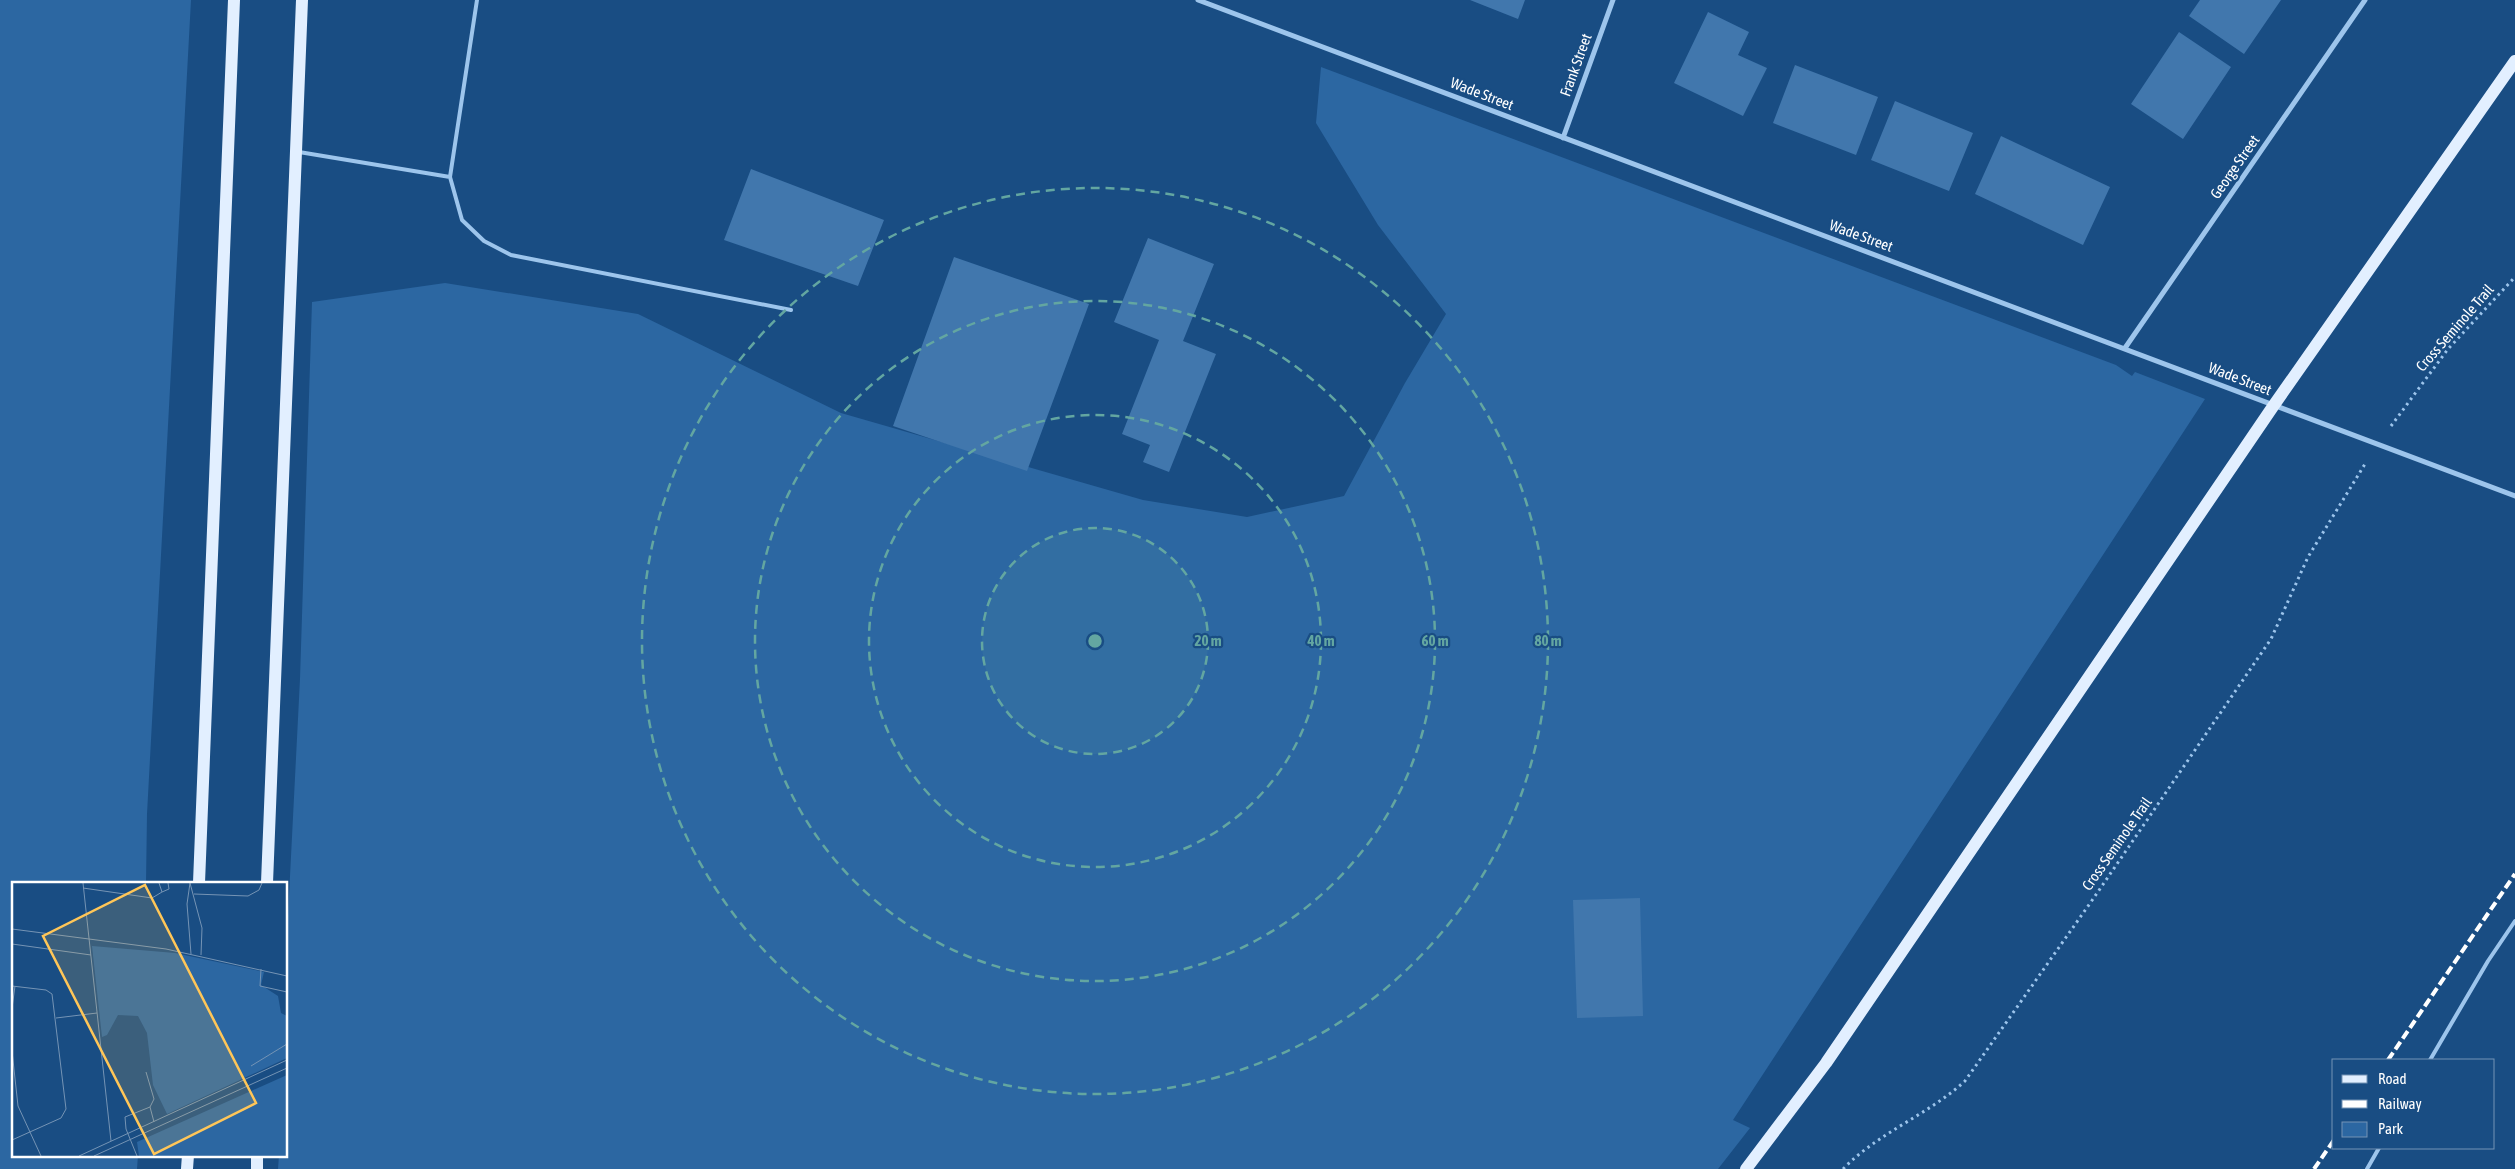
<svg xmlns="http://www.w3.org/2000/svg" width="2515" height="1169" viewBox="0 0 2515 1169" font-family="'Asap Condensed',sans-serif">
	<style>
		.green { fill: #2c67a2 }
		.building { fill: #4177ad }
		.lines { fill: none; stroke-linecap: round; stroke-linejoin: round }
		.path { stroke: #9dc5ec; stroke-width: 3; stroke-dasharray: 2.5 4; stroke-linecap: butt }
		.service { stroke: #9dc5ec; stroke-width: 4 }
		.minor { stroke: #9dc5ec; stroke-width: 5 }
		.primary { stroke: #e2efff; stroke-width: 12 }
		.rail { stroke: #fff; stroke-width: 4; stroke-dasharray: 9 4; stroke-linecap: butt }
		.ring { fill: none; stroke: #63a6a1; stroke-width: 2.5; stroke-dasharray: 9 6 }
		.labels { text-anchor: middle; stroke-width: 4.5; stroke-linejoin: round; paint-order: stroke }
		.street-label { font-size: 15px; fill: #fff; stroke: #194d83 }
		.inset-road { fill: none; stroke: #7594b5; stroke-width: 1 }
		.view { fill: #ffc658; fill-opacity: 0.15; stroke: #ffc658; stroke-width: 2.5 }
		.inset-edge { fill: none; stroke: #fff; stroke-width: 2.5 }
		.centre { fill: #63a6a1; stroke: #194d83; stroke-width: 2.5 }
		.ring-label { font-size: 15px; text-anchor: middle; font-weight: bold; fill: #63a6a1; stroke: #194d83; stroke-width: 4.5; stroke-linejoin: round; paint-order: stroke }
	</style>
	<rect width="100%" height="100%" fill="#194d83"/>
	<path class="green" d="M 0,0 L 191,0 L 147,814 L 146,883 L 14,883 L 14,1155 L 138,1155 L 137,1169 L 0,1169 Z
		M 1321,67 L 2116,365 L 2132,376 L 2135,372 L 2205,399 L 1733,1120 L 1750,1128 L 1718,1169 L 278,1169 L 279,1155 L 286,1155 L 286,955 L 300,679 L 312,302 L 445,283 L 638,314 L 841,413 L 1143,500 L 1247,517 L 1344,496 L 1405,383 L 1446,314 L 1378,225 L 1316,123 Z"/>
	<path class="building" d="M 1470,0 L 1525,0 L 1518,19 Z
		M 2200,0 L 2281,0 L 2244,54 L 2189,16 Z
		M 1708,12 L 1749,32 L 1738,55 L 1767,68 L 1743,116 L 1674,83 Z
		M 2179,32 L 2231,67 L 2183,139 L 2131,104 Z
		M 1795,65 L 1878,97 L 1856,155 L 1773,123 Z
		M 1895,101 L 1973,133 L 1949,191 L 1871,160 Z
		M 2001,136 L 2110,187 L 2083,245 L 1975,194 Z
		M 751,169 L 884,220 L 858,286 L 724,240 Z
		M 1148,238 L 1214,264 L 1183,341 L 1216,354 L 1169,472 L 1143,462 L 1150,445 L 1122,434 L 1159,340 L 1114,322 Z
		M 954,257 L 1089,304 L 1027,471 L 893,426 Z
		M 1640,898 L 1643,1016 L 1577,1018 L 1573,900 Z"/>
	<g class="lines">
		<path class="path" d="M 2391,426 L 2448,349 L 2515,277
			M 1843,1169 C 1879,1132 1928,1115 1965,1081 L 2093,899 L 2271,639 L 2308,557 L 2365,464"/>
		<path class="service" d="M 299,152 L 450,177 L 462,220 L 484,241 L 511,255 L 791,310
			M 450,177 L 477,0
			M 2430,1060 L 2488,961 L 2515,921
			M 2367,1169 L 2379,1148"/>
		<path class="minor" d="M 1198,0 L 2515,496
			M 1563,138 L 1613,0
			M 2125,348 L 2365,0"/>
		<path class="primary" d="M 199,883 L 234,0
			M 267,883 L 302,0
			M 187,1169 L 188,1155
			M 257,1169 L 257,1155
			M 1746,1169 L 1826,1063 L 2274,405 L 2515,61"/>
		<path class="rail" d="M 2388,1060 L 2515,874
			M 2314,1169 L 2334,1140"/>
	</g>
	<circle cx="1095" cy="641" r="113" fill="#63a6a1" fill-opacity=".12"/>
	<g class="ring">
		<circle cx="1095" cy="641" r="113"/>
		<circle cx="1095" cy="641" r="226"/>
		<circle cx="1095" cy="641" r="340"/>
		<circle cx="1095" cy="641" r="453"/>
	</g>
	<g class="labels">
		<g class="street-label">
			<text transform="translate(1576 65) rotate(-70)" y="5">Frank Street</text>
			<text transform="translate(1482 94) rotate(21)" y="5">Wade Street</text>
			<text transform="translate(2235 167) rotate(-55)" y="5">George Street</text>
			<text transform="translate(1861 236) rotate(20)" y="5">Wade Street</text>
			<text transform="translate(2455 328) rotate(-49)" y="5">Cross Seminole Trail</text>
			<text transform="translate(2240 379) rotate(21)" y="5">Wade Street</text>
			<text transform="translate(2117 844) rotate(-55)" y="5">Cross Seminole Trail</text>
		</g>
	</g>
	<g transform="translate(12 882)">
		<rect width="275" height="275" fill="#194d83"/>
		<path d="M 80,64 L 163,71 L 252,90 L 249,103 L 266,114 L 269,131 L 275,134 L 275,176 L 155,232 L 141,203 L 135,151 L 126,134 L 106,133 L 95,153 L 90,155 ZM 275,193 L 275,274 L 127,274 L 125,260 Z" fill="#2c67a2"/>
		<path class="inset-road" d="M 71,1 L 99,259M 147,1 L 150,10 L 157,7 L 156,1M 178,1 L 190,46 L 189,73M 178,1 L 175,22 L 179,72M 71,6 L 140,16 L 150,10M 182,12 L 236,14 L 247,8 L 250,1M 0,47 L 154,67 L 275,94M 0,62 L 79,73M 249,87 L 248,104 L 275,110M 0,104 L 34,108 L 40,112 L 54,227 L 49,236 L 0,258M 0,126 L 3,104M 44,136 L 85,131M 0,169 L 6,224 L 29,274M 239,184 L 275,162M 134,190 L 142,217 L 138,225 L 142,240M 67,274 L 275,178M 82,274 L 275,186M 125,274 L 114,247 L 113,235 L 138,225"/>
		<path class="view" d="M 133,3 L 244,221 L 142,272 L 31,54 Z"/>
		<rect width="275" height="275" class="inset-edge"/>
	</g>
	<circle cx="1095" cy="641" r="8" class="centre"/>
	<g class="ring-label">
		<text x="1208" y="646">20 m</text>
		<text x="1321" y="646">40 m</text>
		<text x="1435" y="646">60 m</text>
		<text x="1548" y="646">80 m</text>
	</g>
	<rect x="2332" y="1059" width="162" height="90" fill="#194d83" stroke="#7594b5"/>
	<rect x="2342" y="1075" width="25" height="8" fill="#e2efff" stroke="#7594b5"/>
	<text x="2378" y="1084" font-size="15" fill="#ffffff">Road</text>
	<rect x="2342" y="1100" width="25" height="8" fill="#ffffff" stroke="#7594b5"/>
	<text x="2378" y="1109" font-size="15" fill="#ffffff">Railway</text>
	<rect x="2342" y="1122" width="25" height="15" fill="#2c67a2" stroke="#7594b5"/>
	<text x="2378" y="1134" font-size="15" fill="#ffffff">Park</text>
</svg>
